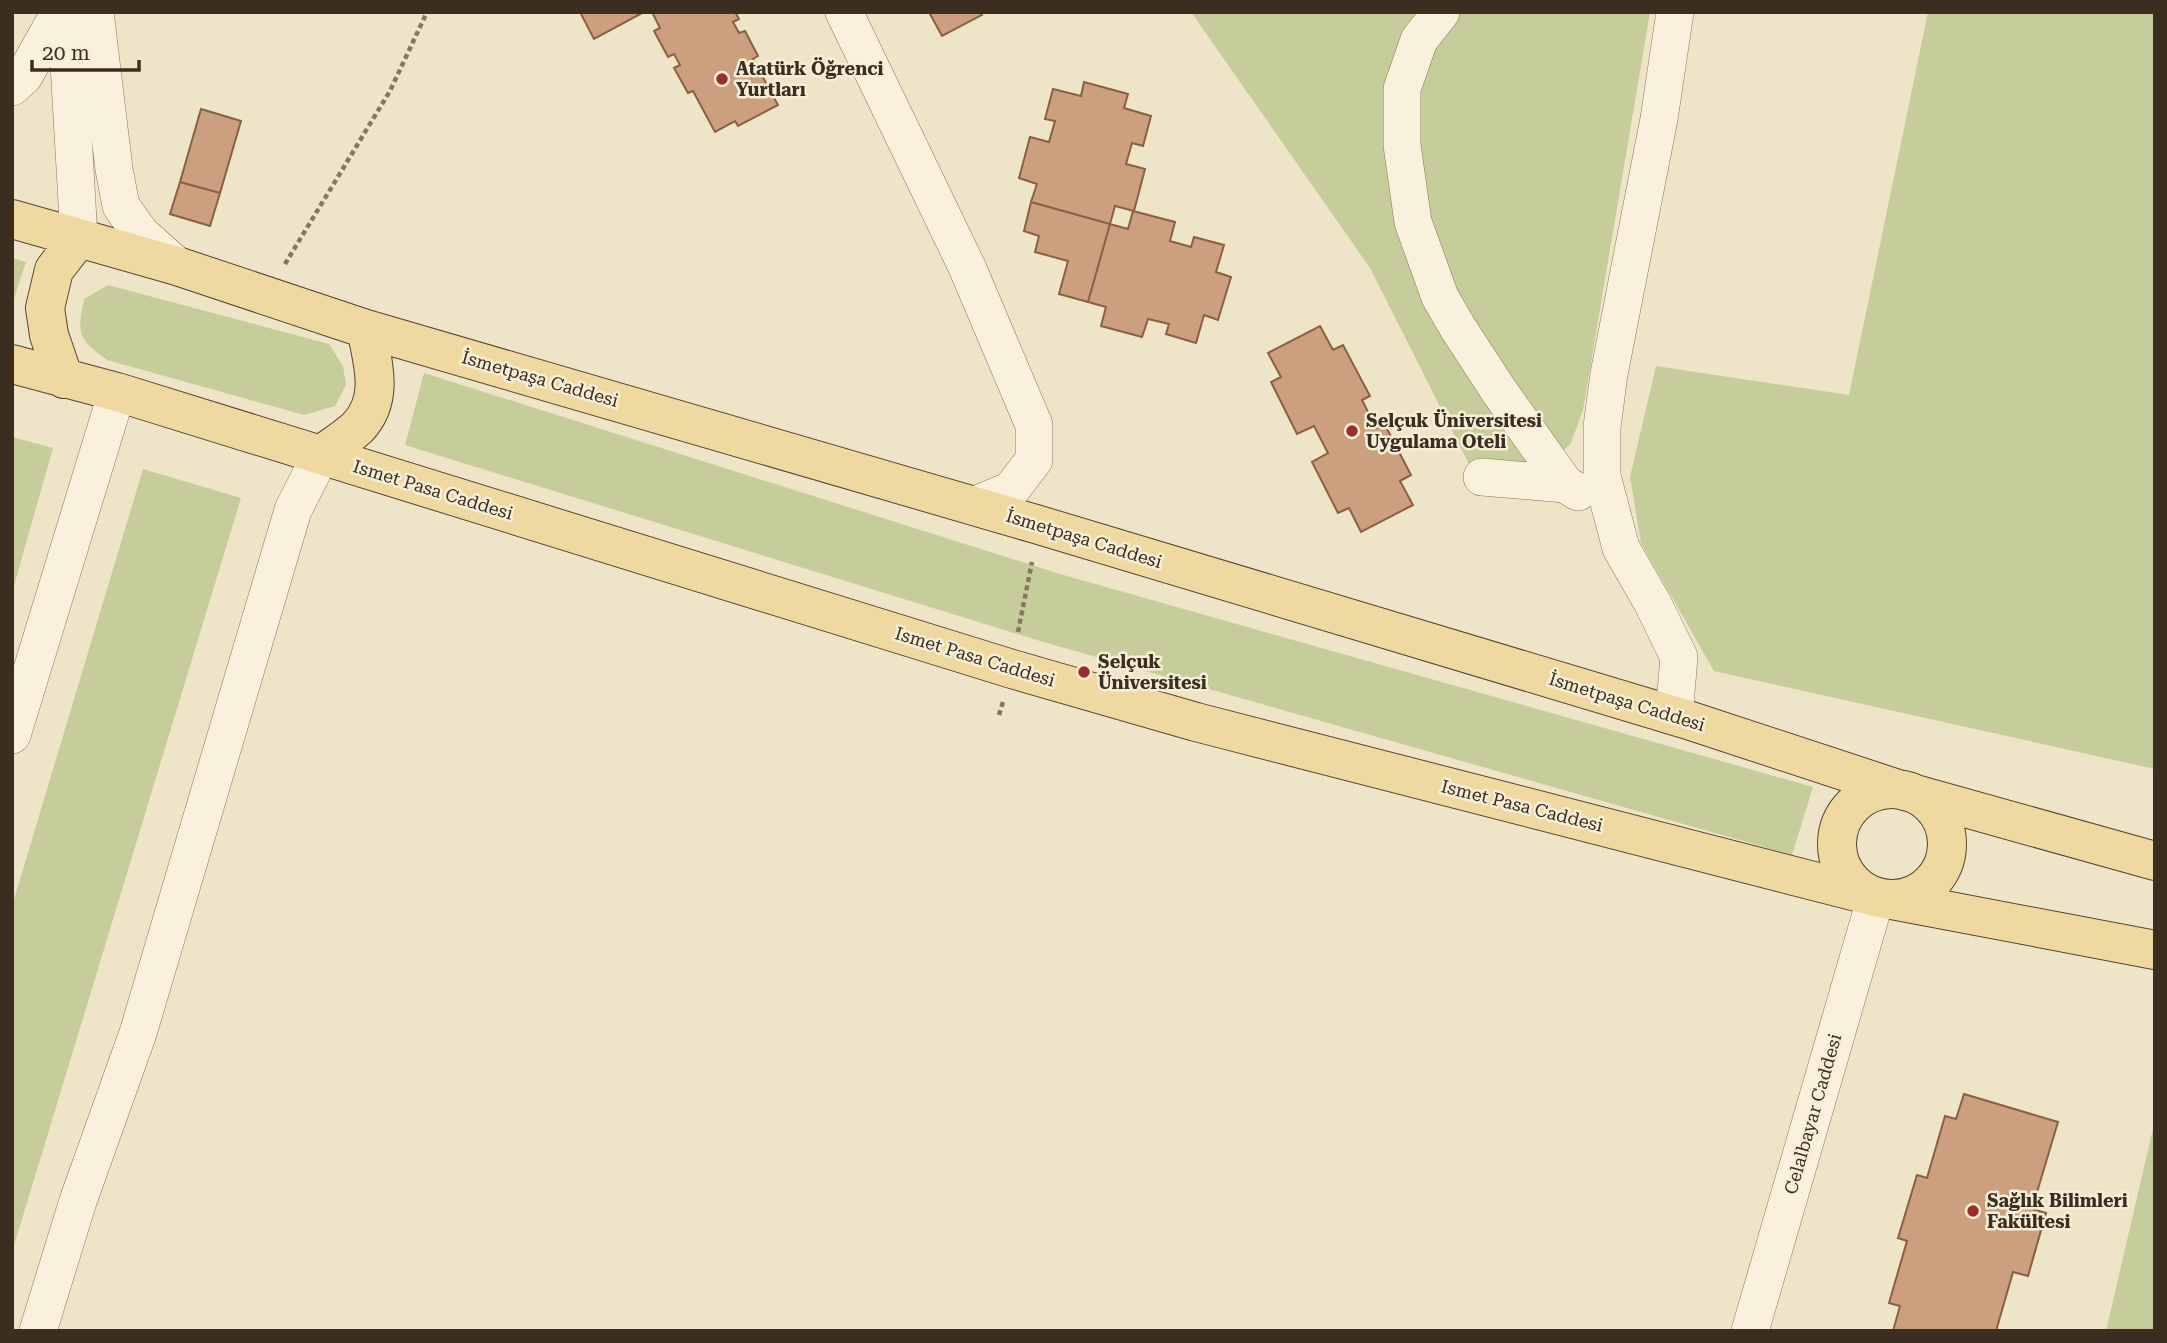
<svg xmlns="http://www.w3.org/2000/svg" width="2167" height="1343" viewBox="0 0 2167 1343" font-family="'Roboto Serif',serif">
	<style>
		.green { fill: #c6cd9b }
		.building { fill: #cca07e; stroke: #896043; stroke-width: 2 }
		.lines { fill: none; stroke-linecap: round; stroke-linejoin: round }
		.minor-casing { stroke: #8a765d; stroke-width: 38 }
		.major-casing { stroke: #584431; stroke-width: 40 }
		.path { stroke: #8a765d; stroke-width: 4.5; stroke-dasharray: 5 3.5; stroke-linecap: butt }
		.minor { stroke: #f9f1db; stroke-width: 37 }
		.major { stroke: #f0d9a1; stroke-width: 38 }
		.poi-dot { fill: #982f2e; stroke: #f6eed7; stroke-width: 2.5 }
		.labels { text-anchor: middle; stroke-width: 5; stroke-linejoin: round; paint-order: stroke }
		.poi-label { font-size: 18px; font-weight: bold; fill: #3b2e20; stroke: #f6eed7; text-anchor: start }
		.street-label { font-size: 18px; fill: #3b2e20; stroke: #f6eed7 }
	</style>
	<rect width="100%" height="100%" fill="#eee4c8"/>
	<path class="green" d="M 1191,12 L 1650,12 L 1583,410 L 1571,443 L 1553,461 L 1475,476 L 1370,268 Z
		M 1928,12 L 2155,12 L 2155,769 L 1714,671 L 1641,543 L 1630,477 L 1656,366 L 1849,395 Z
		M 12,258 L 26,262 L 12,305 Z
		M 108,285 L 329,344 L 343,366 L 346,385 L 335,406 L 304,415 L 107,360 C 78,339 77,334 84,299 Z
		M 424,373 L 1060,574 L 1813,787 L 1792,855 L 1040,641 L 405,445 Z
		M 12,437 L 53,448 L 12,593 Z
		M 143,469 L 241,498 L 12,1252 L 12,906 Z
		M 2155,1120 L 2155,1331 L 2106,1331 Z"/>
	<path class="building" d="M 580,12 L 644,12 L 594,39 Z
		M 652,12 L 735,12 L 739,19 L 733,22 L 739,33 L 745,31 L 758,56 L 753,59 L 778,105 L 738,126 L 735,121 L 715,132 L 693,91 L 688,93 L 674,68 L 680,65 L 674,54 L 668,57 L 654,31 L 660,28 Z
		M 929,12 L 980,12 L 982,15 L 942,36 Z
		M 1084,82 L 1128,94 L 1124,108 L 1151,116 L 1143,146 L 1132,143 L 1126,164 L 1145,169 L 1134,211 L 1115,206 L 1110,224 L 1031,202 L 1037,184 L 1019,178 L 1030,137 L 1049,142 L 1055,121 L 1045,119 L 1053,89 L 1081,96 Z
		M 201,109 L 241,121 L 220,193 L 180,182 Z
		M 180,182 L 220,193 L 210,226 L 170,214 Z
		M 1031,202 L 1110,224 L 1088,302 L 1059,294 L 1068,261 L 1035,252 L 1039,236 L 1024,231 Z
		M 1133,211 L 1175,222 L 1170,241 L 1191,247 L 1194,237 L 1224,245 L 1216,272 L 1231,277 L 1218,320 L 1204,315 L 1196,343 L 1166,334 L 1169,324 L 1148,319 L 1142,337 L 1101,326 L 1106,307 L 1088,302 L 1110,224 L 1128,229 Z
		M 1320,326 L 1333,350 L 1343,345 L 1370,396 L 1362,400 L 1376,428 L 1384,423 L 1411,475 L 1400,481 L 1413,505 L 1361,532 L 1349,508 L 1338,513 L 1312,462 L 1328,453 L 1314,426 L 1297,434 L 1271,382 L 1281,377 L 1268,353 Z
		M 1964,1094 L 2058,1122 L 2032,1209 L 2046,1213 L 2028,1276 L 2013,1272 L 1996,1331 L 1893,1331 L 1900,1306 L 1889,1303 L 1907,1241 L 1898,1238 L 1917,1175 L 1927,1178 L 1945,1116 L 1956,1119 Z"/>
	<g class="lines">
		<defs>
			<path id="minor" d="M 66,12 L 79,238
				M 95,12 L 114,169 L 121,206 L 141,234 L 177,266
				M 844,12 L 967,267 L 1034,425 L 1034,460 L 1011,490 L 973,506
				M 1441,12 L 1419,40 L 1402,89 L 1402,145 L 1413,222 L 1440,297 L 1458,328 L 1499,391 L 1565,484
				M 12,87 L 24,76 L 60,12
				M 1482,477 L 1565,484 L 1578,492
				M 1674,716 L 1679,657 L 1652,602 L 1621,548 L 1602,476 L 1602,427 L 1609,374 L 1659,119 L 1675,12
				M 12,735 L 117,392
				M 38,1331 L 78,1201 L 138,1033 L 293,510 L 321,455
				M 1750,1331 L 1876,897"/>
			<path id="major" d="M 12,219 L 177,266 L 366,329 L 1039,525 L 1685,719 L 1901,790 L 2155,861
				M 12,364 L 117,392 L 1012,669 L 1196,722 L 1876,897 L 2155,950
				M 64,379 L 49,335 L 45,308 L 54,270 L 79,238
				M 321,455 C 333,446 346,438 357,428 C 385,400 373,363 366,329
				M1837 844a55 55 0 1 1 110 0a55 55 0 1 1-110 0Z"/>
		</defs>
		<use href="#minor" class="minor-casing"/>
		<use href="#major" class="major-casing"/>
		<path class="path" d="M 285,264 L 390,91 L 427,12
			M 1018,632 L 1032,562
			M 999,715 L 1003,702"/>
		<use href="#minor" class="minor"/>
		<use href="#major" class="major"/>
	</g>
	<g class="poi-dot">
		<circle cx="722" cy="79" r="7"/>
		<circle cx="1352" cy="431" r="7"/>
		<circle cx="1084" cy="672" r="7"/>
		<circle cx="1973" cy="1211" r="7"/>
	</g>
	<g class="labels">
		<g class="poi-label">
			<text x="736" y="75">Atatürk Öğrenci<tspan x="736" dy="21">Yurtları</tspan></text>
			<text x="1366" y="427">Selçuk Üniversitesi<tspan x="1366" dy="21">Uygulama Oteli</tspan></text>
			<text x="1098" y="668">Selçuk<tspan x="1098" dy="21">Üniversitesi</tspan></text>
			<text x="1987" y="1207">Sağlık Bilimleri<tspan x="1987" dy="21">Fakültesi</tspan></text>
		</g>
		<g class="street-label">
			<text transform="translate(540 379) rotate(16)" y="6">İsmetpaşa Caddesi</text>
			<text transform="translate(433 490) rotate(17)" y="6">Ismet Pasa Caddesi</text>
			<text transform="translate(1084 539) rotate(17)" y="6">İsmetpaşa Caddesi</text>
			<text transform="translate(975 657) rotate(17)" y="6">Ismet Pasa Caddesi</text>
			<text transform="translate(1627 702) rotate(17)" y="6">İsmetpaşa Caddesi</text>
			<text transform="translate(1522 806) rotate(14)" y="6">Ismet Pasa Caddesi</text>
			<text transform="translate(1813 1114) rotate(-74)" y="6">Celalbayar Caddesi</text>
		</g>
	</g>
	<rect width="2167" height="1343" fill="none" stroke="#3b2e20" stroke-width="28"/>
	<path d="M32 60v10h107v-10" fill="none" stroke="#3b2e20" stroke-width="3.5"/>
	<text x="42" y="60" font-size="21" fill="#3b2e20" stroke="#f6eed7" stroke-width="5" paint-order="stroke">20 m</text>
</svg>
